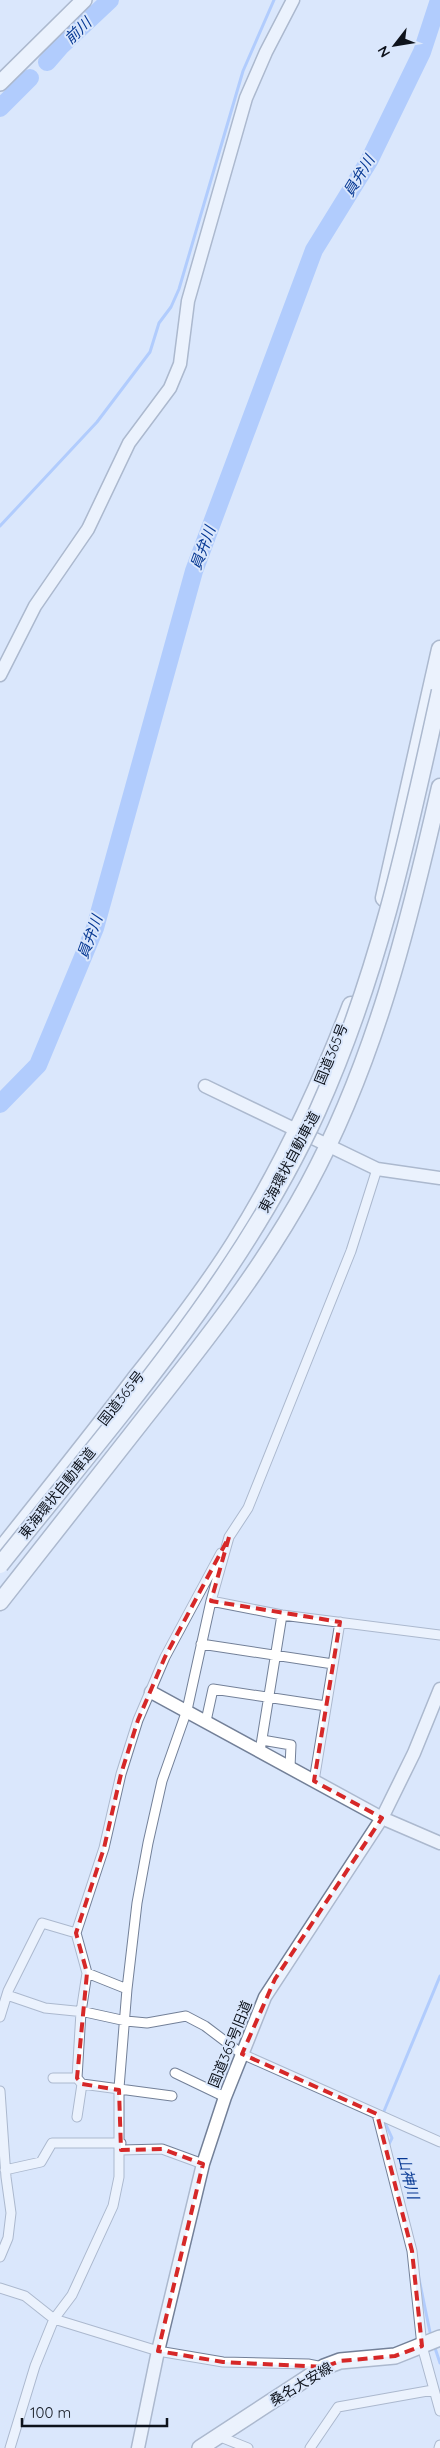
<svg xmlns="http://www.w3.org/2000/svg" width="440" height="2448" viewBox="0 0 440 2448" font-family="Quicksand,'Noto Sans JP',sans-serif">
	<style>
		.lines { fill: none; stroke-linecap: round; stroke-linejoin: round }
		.stream { stroke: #7facfe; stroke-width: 3 }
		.river { stroke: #7facfe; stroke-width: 18 }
		.street-casing { stroke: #738098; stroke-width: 11 }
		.secondary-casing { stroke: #738098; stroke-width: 15 }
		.primary-casing { stroke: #738098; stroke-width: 18 }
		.highway-casing { stroke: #738098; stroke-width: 19 }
		.street { stroke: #fff; stroke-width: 9 }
		.secondary { stroke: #fff; stroke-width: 12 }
		.primary { stroke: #fff; stroke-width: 15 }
		.highway { stroke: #fff; stroke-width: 16 }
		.highway-bridge-casing { stroke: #738098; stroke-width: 19; stroke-linecap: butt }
		.highway-bridge { stroke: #fff; stroke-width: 16 }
		.marked { fill: none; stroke: #d62828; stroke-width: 4; stroke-dasharray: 10 6; stroke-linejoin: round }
		.labels { text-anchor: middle; stroke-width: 4; stroke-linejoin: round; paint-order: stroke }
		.street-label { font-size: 14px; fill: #0e131c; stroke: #dae7fc }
		.water-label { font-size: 15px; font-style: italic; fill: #063893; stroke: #dae7fc }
	</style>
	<rect width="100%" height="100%" fill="#dae7fc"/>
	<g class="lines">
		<path class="stream" d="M 0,526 L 97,422 L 150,352 L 159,323 L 171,307 L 179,289 L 243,71 L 274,0
			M 389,2144 L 392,2138 L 382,2116 L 440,1976
			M 418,2274 L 431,2337
			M 434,2345 L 440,2363"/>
		<path class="river" d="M 47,62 L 60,47 L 110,0
			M 0,108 L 30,78
			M 0,1104 L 38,1065 L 95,928 L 194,571 L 314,250 L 369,161 L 422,52 L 439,0"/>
		<defs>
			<path id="street" d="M 211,1601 L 282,1615 L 440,1635
				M 201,1644 L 333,1664
				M 206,1721 L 213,1689 L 326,1706
				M 262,1740 L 291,1745 L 290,1767
				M 260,1751 L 282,1615
				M 314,1781 L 340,1622
				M 76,1933 L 87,1973
				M 7,1995 L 45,2008 L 85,2012 L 126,2021 L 147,2023 L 186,2016 L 205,2026 L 242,2054 L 440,2142
				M 0,2017 L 8,1991 L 42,1923 L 76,1933 L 104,1848 L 121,1774 L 138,1720 L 165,1657 L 221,1553
				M 175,2073 L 225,2097
				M 53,2078 L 77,2078
				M 82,2084 L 172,2096
				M 0,2091 L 6,2177 L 11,2213 L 8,2238 L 0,2257
				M 377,2114 L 412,2251 L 422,2346 L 440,2411
				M 77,2117 L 82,2084 L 77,2078 L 81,2012 L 87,1973 L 127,1989
				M 121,2150 L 162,2149 L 203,2164
				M 5,2170 L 41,2162 L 52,2143 L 121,2143
				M 0,2288 L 25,2296 L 54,2319 L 158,2351 L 223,2362 L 308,2364 L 323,2367
				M 218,2436 L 248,2448
				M 10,2448 L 35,2366 L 54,2319 L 72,2295 L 113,2206 L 119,2177 L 119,2088 L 127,1989 L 137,1903 L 148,1843 L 162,1781 L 187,1710 L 211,1601 L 229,1537 L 248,1508 L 351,1251 L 377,1169
				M 310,2448 L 338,2407 L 433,2390
				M 439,2448 L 440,2445"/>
			<path id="secondary" d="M 0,675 L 35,606 L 88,529 L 129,443 L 170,388 L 180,364 L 188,301 L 246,98 L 266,52 L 293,0
				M 205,1086 L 377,1169 L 440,1178
				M 151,1692 L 382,1818 L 440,1843
				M 138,2448 L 158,2351 L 203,2164 L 225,2097 L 265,1997 L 382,1818 L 414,1753 L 440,1689"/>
			<path id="primary" d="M 0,83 L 84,0
				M 200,2448 L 324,2367 L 340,2361 L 395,2356 L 440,2338"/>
			<path id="highway" d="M 384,898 L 440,649
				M 0,1551 C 45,1494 91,1437 135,1379 C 170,1335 205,1290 235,1242 C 282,1167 319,1088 351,1005
				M 0,1602 C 48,1540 97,1478 146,1416 C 204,1343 263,1268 308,1185 C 375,1061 409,923 440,787"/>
		</defs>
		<use href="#street" class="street-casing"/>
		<use href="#secondary" class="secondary-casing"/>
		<use href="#primary" class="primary-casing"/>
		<use href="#highway" class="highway-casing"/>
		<use href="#street" class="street"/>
		<use href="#secondary" class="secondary"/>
		<use href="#primary" class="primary"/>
		<use href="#highway" class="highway"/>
		<defs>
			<path id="highway-bridge" d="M 0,1565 C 113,1423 241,1279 317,1112 C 379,974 408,837 440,691"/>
		</defs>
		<use href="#highway-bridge" class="highway-bridge-casing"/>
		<use href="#highway-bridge" class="highway-bridge"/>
	</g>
	<path d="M0 0H440V2448H0ZM 229,1537 L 211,1601 L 340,1622 L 314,1781 L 382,1818 L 275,1979 L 242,2054 L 377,2114 L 412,2251 L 422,2346 L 395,2356 L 340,2361 L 324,2367 L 223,2362 L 158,2351 L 203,2164 L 162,2149 L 121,2150 L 119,2090 L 82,2084 L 77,2078 L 87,1973 L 76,1933 L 104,1848 L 121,1774 L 138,1720 L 165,1657 Z" fill="#dae7fc" fill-opacity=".55" fill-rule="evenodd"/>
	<path class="marked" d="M 229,1537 L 211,1601 L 340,1622 L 314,1781 L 382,1818 L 275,1979 L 242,2054 L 377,2114 L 412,2251 L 422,2346 L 395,2356 L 340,2361 L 324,2367 L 223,2362 L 158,2351 L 203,2164 L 162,2149 L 121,2150 L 119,2090 L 82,2084 L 77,2078 L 87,1973 L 76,1933 L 104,1848 L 121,1774 L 138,1720 L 165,1657 Z"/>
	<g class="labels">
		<g class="street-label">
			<text transform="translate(331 1054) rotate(-68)" y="5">国道365号</text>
			<text transform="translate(289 1162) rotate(-62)" y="5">東海環状自動車道</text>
			<text transform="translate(121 1398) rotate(-52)" y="5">国道365号</text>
			<text transform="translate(57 1493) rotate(-51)" y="5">東海環状自動車道</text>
			<text transform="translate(230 2044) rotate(-68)" y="5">国道365号旧道</text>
			<text transform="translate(301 2384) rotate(-31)" y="5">桑名大安線</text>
		</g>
		<g class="water-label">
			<text transform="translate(78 31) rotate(-44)" y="5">前川</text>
			<text transform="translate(359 176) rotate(-59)" y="5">員弁川</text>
			<text transform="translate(203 548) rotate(-70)" y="5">員弁川</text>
			<text transform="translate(90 937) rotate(-70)" y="5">員弁川</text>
			<text transform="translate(408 2177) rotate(76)" y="5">山神川</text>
		</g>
	</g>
	<g transform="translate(395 45) rotate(239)" stroke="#dae7fc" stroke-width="4" paint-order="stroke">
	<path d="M0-4L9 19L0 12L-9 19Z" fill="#0e131c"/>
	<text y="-8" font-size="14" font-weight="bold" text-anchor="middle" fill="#0e131c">N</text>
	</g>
	<path d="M22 2418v8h145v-8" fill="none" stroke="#0e131c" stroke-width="2.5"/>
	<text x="30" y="2418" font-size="15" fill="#0e131c" stroke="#dae7fc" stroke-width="4" paint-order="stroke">100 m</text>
</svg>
